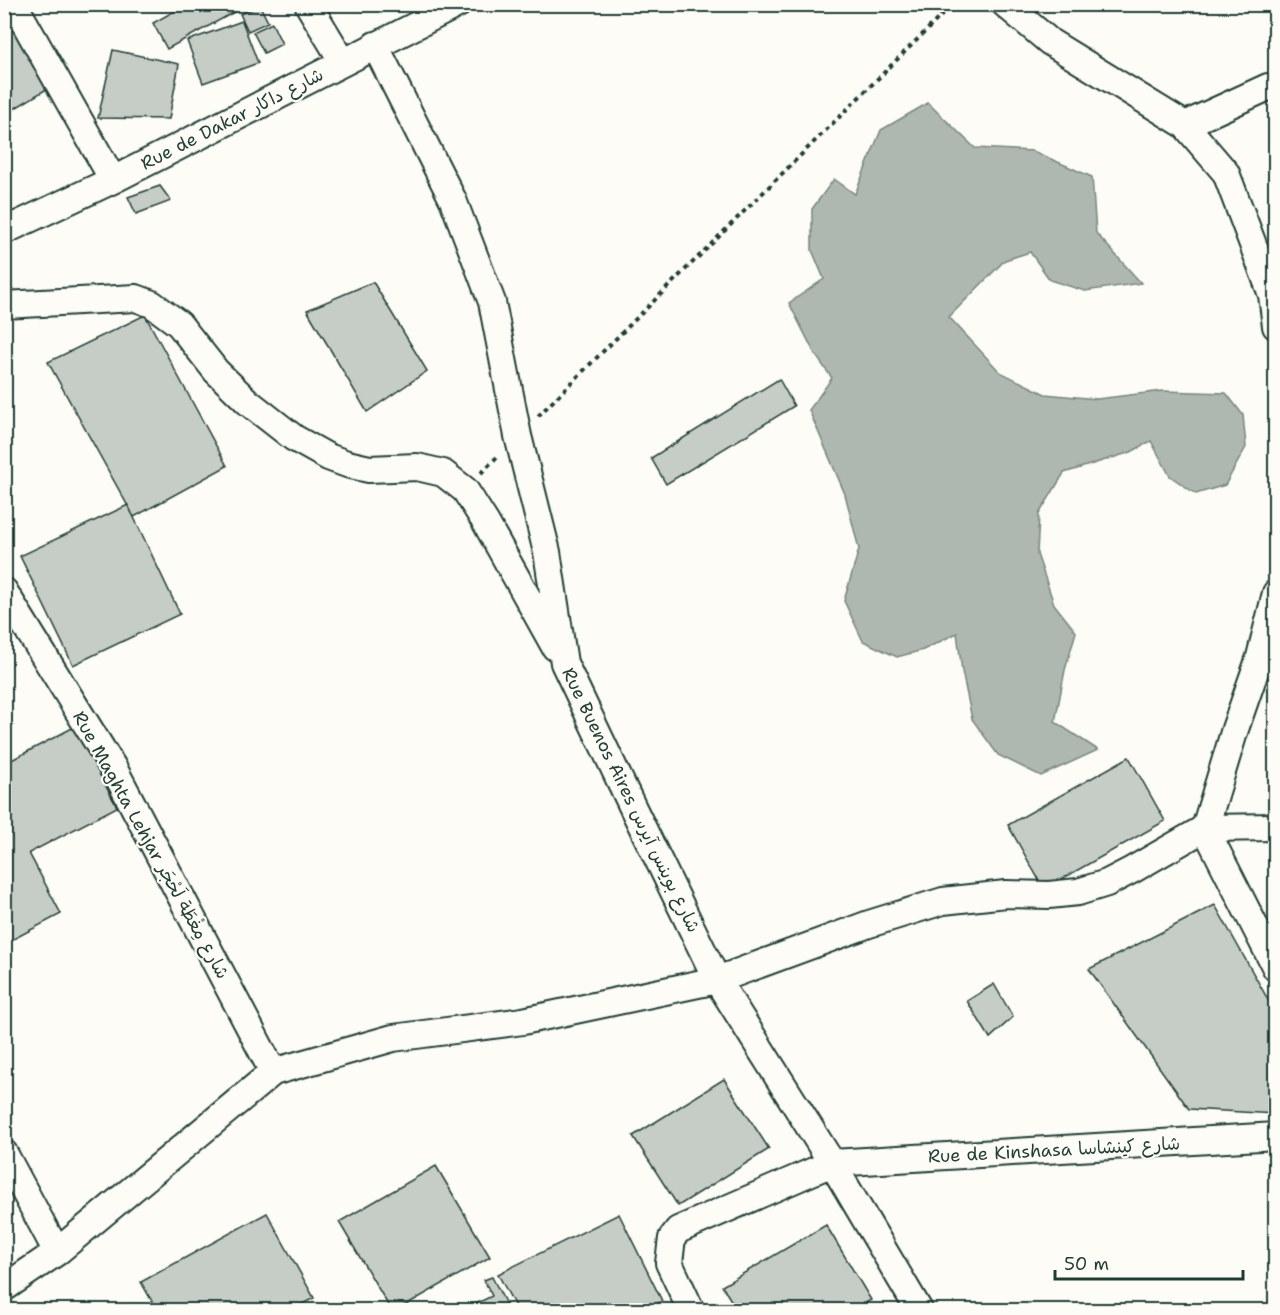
<svg xmlns="http://www.w3.org/2000/svg" width="1280" height="1315" viewBox="0 0 1280 1315" font-family="'Shantell Sans','Playpen Sans Arabic',sans-serif">
	<style>
		.water { fill: #aeb8b1; stroke: #75877f; stroke-width: 1.5 }
		.building { fill: #c6cdc7; stroke: #1f3d34; stroke-width: 1.5 }
		.lines { fill: none; stroke-linecap: round; stroke-linejoin: round }
		.street-casing { stroke: #1f3d34; stroke-width: 30 }
		.path { stroke: #1f3d34; stroke-width: 4; stroke-dasharray: 4.5 4.5; stroke-linecap: butt }
		.street { stroke: #fdfcf7; stroke-width: 26 }
		.labels { text-anchor: middle; stroke-width: 4.5; stroke-linejoin: round; paint-order: stroke }
		.street-label { font-size: 18px; fill: #1f3d34; stroke: #fdfcf7 }
	</style>
	<rect width="100%" height="100%" fill="#fdfcf7"/>
	<filter id="ink" filterUnits="userSpaceOnUse"><feTurbulence type="fractalNoise" baseFrequency=".0167" numOctaves="2"/><feDisplacementMap in="SourceGraphic" scale="12" xChannelSelector="R" yChannelSelector="G"/><feConvolveMatrix kernelMatrix="1 2 1 2 8 2 1 2 1" color-interpolation-filters="sRGB"/></filter>
	<g filter="url(#ink)">
		<path class="water" d="M 928,103 L 975,148 L 1033,151 L 1092,177 L 1096,233 L 1141,283 L 1085,291 L 1050,280 L 1030,252 L 1005,260 L 949,317 L 1000,372 L 1045,394 L 1097,399 L 1163,391 L 1226,393 L 1243,415 L 1246,447 L 1225,485 L 1196,494 L 1170,476 L 1151,441 L 1131,452 L 1064,473 L 1039,514 L 1037,554 L 1054,604 L 1076,632 L 1065,670 L 1055,722 L 1098,750 L 1041,776 L 998,755 L 972,719 L 962,671 L 957,633 L 923,650 L 897,657 L 863,641 L 844,601 L 859,549 L 845,494 L 809,410 L 832,378 L 815,354 L 789,303 L 824,279 L 812,250 L 812,209 L 834,179 L 855,194 L 881,130 Z"/>
		<path class="building" d="M 4,4 L 55,84 L 4,115 Z
			M 187,4 L 238,4 L 240,9 L 167,49 L 153,23 Z
			M 260,6 L 268,22 L 248,31 L 240,14 Z
			M 242,21 L 258,63 L 203,83 L 187,41 Z
			M 272,23 L 282,44 L 264,53 L 253,32 Z
			M 113,50 L 179,64 L 169,119 L 98,118 Z
			M 160,186 L 171,201 L 136,214 L 128,197 Z
			M 373,282 L 427,371 L 367,412 L 307,310 Z
			M 145,315 L 227,466 L 134,517 L 48,362 Z
			M 779,379 L 794,406 L 666,484 L 651,458 Z
			M 128,505 L 180,614 L 73,665 L 20,556 Z
			M 74,727 L 117,807 L 29,853 L 61,914 L 4,944 L 4,764 Z
			M 1129,757 L 1165,821 L 1044,889 L 1008,825 Z
			M 1215,905 L 1276,1014 L 1276,1114 L 1189,1109 L 1089,969 Z
			M 994,984 L 1013,1017 L 990,1038 L 967,1001 Z
			M 724,1079 L 769,1149 L 678,1206 L 633,1136 Z
			M 436,1166 L 490,1257 L 397,1310 L 391,1310 L 339,1222 Z
			M 267,1213 L 314,1298 L 291,1310 L 157,1310 L 141,1282 Z
			M 619,1214 L 662,1301 L 643,1310 L 517,1310 L 498,1274 Z
			M 826,1225 L 871,1300 L 853,1310 L 737,1310 L 722,1286 Z
			M 492,1277 L 509,1310 L 463,1310 L 492,1296 L 484,1280 Z"/>
		<g class="lines">
			<defs>
				<path id="street" d="M 14,4 L 113,180
					M 308,4 L 343,62
					M 1005,4 L 1050,42 L 1185,125 L 1226,173 L 1272,295 L 1276,326
					M 375,45 L 453,200 L 492,302 L 518,436 L 547,552 L 564,663 L 633,808 L 717,980 L 832,1163 L 919,1310
					M 1185,125 L 1268,87 L 1276,87
					M 4,231 L 113,180 L 458,4
					M 4,305 L 136,298 L 152,304 L 179,324 L 216,371 L 248,402 L 294,438 L 328,457 L 347,464 L 369,469 L 417,467 L 443,473 L 465,490 L 486,523 L 555,647
					M 4,591 L 114,769 L 273,1072
					M 1276,827 L 1205,828 L 1276,968
					M 4,1153 L 57,1252
					M 4,1288 L 57,1252 L 273,1072 L 393,1038 L 523,1021 L 717,980 L 869,924 L 943,901 L 1006,894 L 1049,895 L 1078,892 L 1107,883 L 1132,870 L 1205,828 L 1235,729 L 1260,657 L 1276,593
					M 691,1310 L 669,1263 L 672,1238 L 678,1230 L 832,1163 L 1276,1136"/>
			</defs>
			<use href="#street" class="street-casing"/>
			<path class="path" d="M 538,416 L 953,4
				M 481,473 L 497,457"/>
			<use href="#street" class="street"/>
		</g>
	</g>
	<g class="labels">
		<g class="street-label">
			<text transform="translate(232 119) rotate(-27)" y="6">Rue de Dakar شارع داكار</text>
			<text transform="translate(631 800) rotate(64)" y="6">Rue Buenos Aires شارع بوينس آيرس</text>
			<text transform="translate(151 845) rotate(61)" y="6">Rue Maghta Lehjar شارع مِغْطَة لَحْجَر</text>
			<text transform="translate(1054 1150) rotate(-3)" y="6">Rue de Kinshasa شارع كينشاسا</text>
		</g>
	</g>
	<rect width="1280" height="1315" fill="none" stroke="#fdfcf7" stroke-width="24"/>
	<rect x="12" y="12" width="1256" height="1291" fill="none" stroke="#1f3d34" stroke-width="2" filter="url(#ink)"/>
	<path d="M1055 1270v9h188v-9" fill="none" stroke="#1f3d34" stroke-width="3"/>
	<text x="1064" y="1270" font-size="18" fill="#1f3d34" stroke="#fdfcf7" stroke-width="4.5" paint-order="stroke">50 m</text>
</svg>
